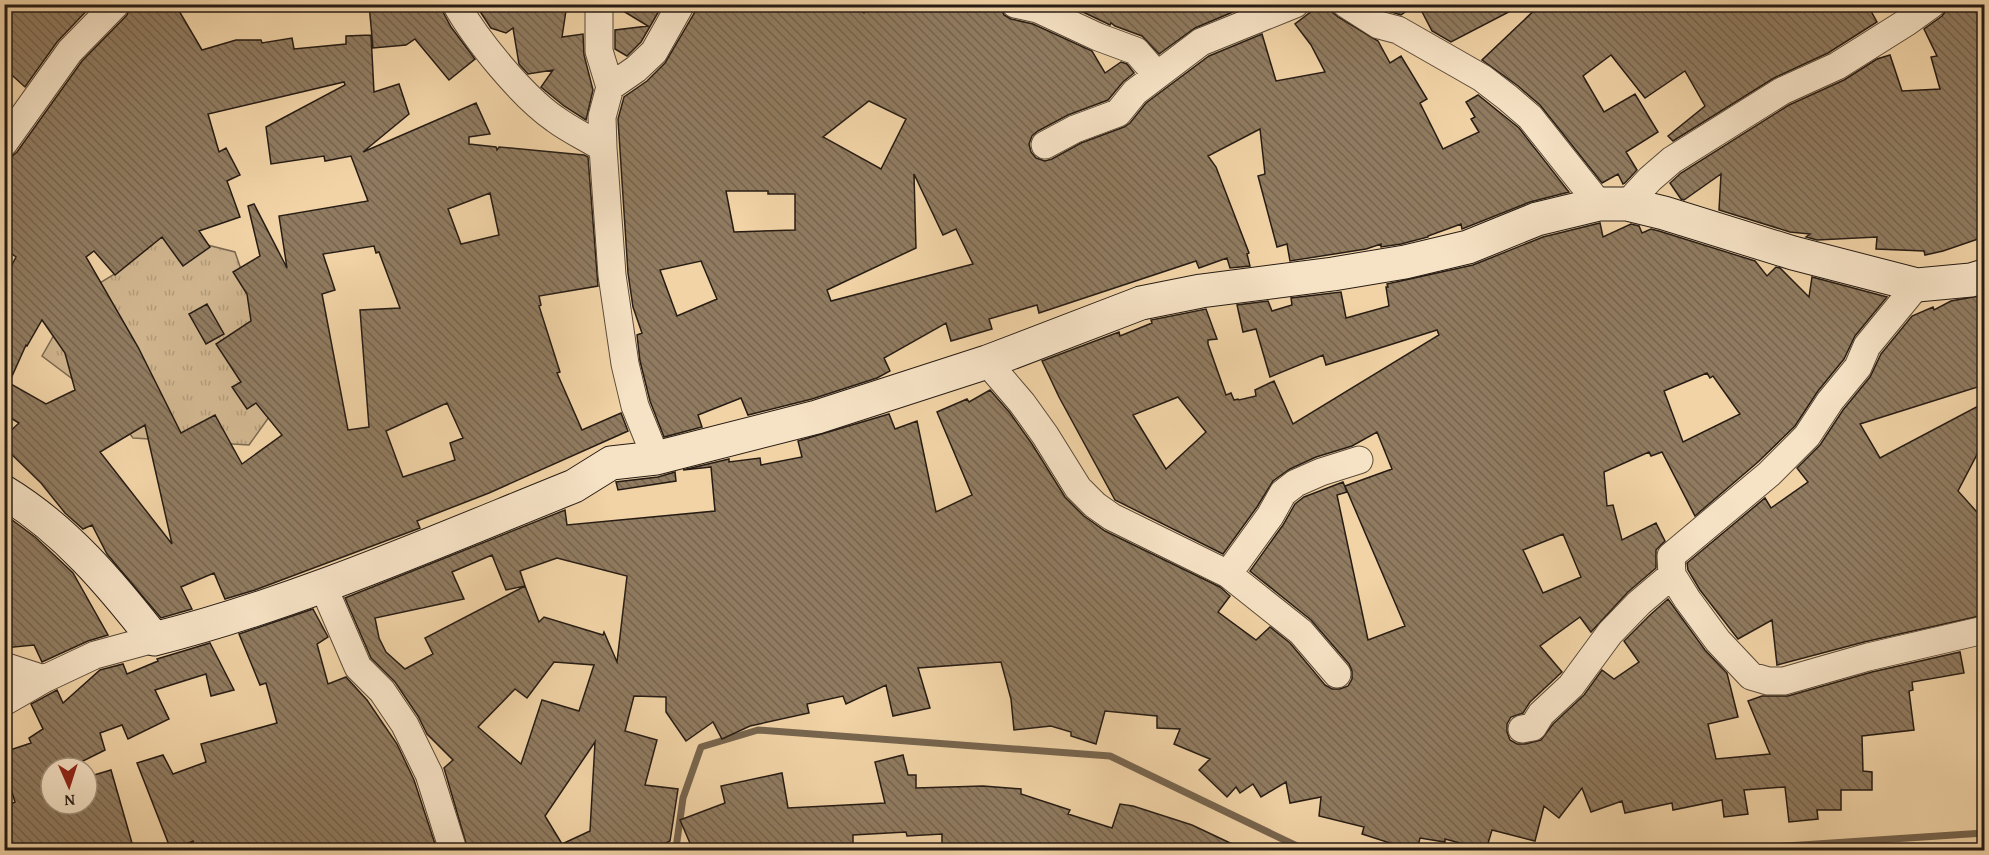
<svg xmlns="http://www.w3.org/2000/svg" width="1989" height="855" viewBox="0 0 1989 855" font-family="'Gentium Book Plus',serif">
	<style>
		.grass { fill: url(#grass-tufts); stroke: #7b6850; stroke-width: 1.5 }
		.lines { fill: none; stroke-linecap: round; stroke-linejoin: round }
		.stream { stroke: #77654e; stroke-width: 7 }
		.building { fill: url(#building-back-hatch); stroke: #271c14; stroke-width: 1.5; fill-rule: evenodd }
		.street-casing { stroke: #5a4a38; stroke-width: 29 }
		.secondary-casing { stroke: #271c14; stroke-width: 35 }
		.street { stroke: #f6e2c5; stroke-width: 27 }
		.secondary { stroke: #f6e2c5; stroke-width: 33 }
	</style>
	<defs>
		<pattern id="grass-tufts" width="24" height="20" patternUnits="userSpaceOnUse" patternTransform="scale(1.5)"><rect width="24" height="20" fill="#cfb48d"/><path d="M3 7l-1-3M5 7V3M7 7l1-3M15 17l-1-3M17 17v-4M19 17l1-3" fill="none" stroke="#b29a79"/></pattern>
		<pattern id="building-back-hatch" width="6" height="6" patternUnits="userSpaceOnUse" patternTransform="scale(1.5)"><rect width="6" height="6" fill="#907b60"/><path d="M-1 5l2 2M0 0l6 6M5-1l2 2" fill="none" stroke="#76644e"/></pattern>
	</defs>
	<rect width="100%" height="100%" fill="#f1d3a6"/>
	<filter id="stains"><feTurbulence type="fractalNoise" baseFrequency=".00333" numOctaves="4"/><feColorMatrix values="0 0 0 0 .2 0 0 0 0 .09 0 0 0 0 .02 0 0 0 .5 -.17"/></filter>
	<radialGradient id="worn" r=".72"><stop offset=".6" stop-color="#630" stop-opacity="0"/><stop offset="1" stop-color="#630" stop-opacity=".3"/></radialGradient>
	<path class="grass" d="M 148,230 L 235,252 L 274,364 L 277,406 L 249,445 L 133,438 L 107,405 L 42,356 L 75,298 L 118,272 Z"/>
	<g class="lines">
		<path class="stream" d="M 673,850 L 676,848 L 683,798 L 701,747 L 758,730 L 1110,756 L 1299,847 L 1313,850
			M 1726,850 L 1984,833"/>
	</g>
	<path class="building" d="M 4,4 L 93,4 L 57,42 L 25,87 L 4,68 Z
		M 131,4 L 175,4 L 202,50 L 236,40 L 261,40 L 262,43 L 292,38 L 294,49 L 346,44 L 346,36 L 371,35 L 374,92 L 399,84 L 409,114 L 363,152 L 476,103 L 490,134 L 469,137 L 469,144 L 496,147 L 497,150 L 499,147 L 584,155 L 588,157 L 598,286 L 539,296 L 541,305 L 539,306 L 560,372 L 557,373 L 582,430 L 621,413 L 628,431 L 489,493 L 417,521 L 420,528 L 255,590 L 225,599 L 214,573 L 181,587 L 192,609 L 161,618 L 107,554 L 92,525 L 83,529 L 65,513 L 41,483 L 4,447 L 4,437 L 19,423 L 4,414 L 4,280 L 16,257 L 4,248 L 4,158 L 11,157 L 17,152 L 82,61 L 127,15 ZM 344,82 L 345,85 L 266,127 L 271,164 L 324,156 L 325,161 L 351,156 L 368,201 L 279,216 L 287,268 L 254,204 L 248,206 L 260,256 L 233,272 L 247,294 L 251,321 L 216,344 L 241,382 L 232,387 L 247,409 L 256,403 L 282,435 L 242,464 L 215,415 L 181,433 L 138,347 L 86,257 L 94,251 L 115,275 L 162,237 L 183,266 L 210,247 L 199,231 L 240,217 L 227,181 L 240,175 L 226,148 L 219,152 L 208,114 ZM 490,193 L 499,235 L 461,244 L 448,209 ZM 374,246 L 376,253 L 379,252 L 400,308 L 360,310 L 369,427 L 348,430 L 322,294 L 335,290 L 323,254 ZM 42,320 L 65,353 L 75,390 L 46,404 L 9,383 L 26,345 L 27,346 ZM 447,403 L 463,438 L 450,443 L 455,460 L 403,477 L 386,431 ZM 145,425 L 172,544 L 100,452 Z
		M 369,4 L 440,4 L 443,12 L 451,27 L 475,59 L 449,80 L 415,39 L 406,45 L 373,48 Z
		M 475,4 L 567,4 L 562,37 L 583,34 L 584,55 L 593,90 L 586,120 L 564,106 L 541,87 L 553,70 L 528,74 L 519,64 L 513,28 L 506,33 L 491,28 Z
		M 615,4 L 663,4 L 641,42 L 627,56 L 615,49 L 615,30 L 648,26 L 615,6 Z
		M 697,4 L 851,4 L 864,13 L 869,4 L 1000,4 L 1004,15 L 1011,19 L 1033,24 L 1092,51 L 1105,73 L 1121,62 L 1127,64 L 1134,73 L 1123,82 L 1108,100 L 1068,115 L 1038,131 L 1032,136 L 1029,144 L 1031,152 L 1036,158 L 1045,161 L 1052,159 L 1081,143 L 1124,127 L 1130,123 L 1146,103 L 1209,56 L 1262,34 L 1276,81 L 1325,72 L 1311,45 L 1295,24 L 1321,4 L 1330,4 L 1332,12 L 1338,17 L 1378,41 L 1390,63 L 1401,56 L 1427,99 L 1420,103 L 1443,149 L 1479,132 L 1471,119 L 1475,117 L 1466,102 L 1478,95 L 1519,128 L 1569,192 L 1530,202 L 1462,229 L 1461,224 L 1428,236 L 1428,237 L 1401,244 L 1381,247 L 1381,244 L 1366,249 L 1290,261 L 1287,244 L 1277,247 L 1258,176 L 1265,174 L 1260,129 L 1208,156 L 1216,167 L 1249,253 L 1247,254 L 1250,266 L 1230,268 L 1227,258 L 1199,268 L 1196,261 L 1039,313 L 1037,305 L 989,319 L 992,329 L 951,341 L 946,323 L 884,358 L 890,371 L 877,378 L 812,399 L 748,415 L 741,398 L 698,415 L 702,427 L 664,437 L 650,401 L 640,361 L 637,335 L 642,333 L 633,307 L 628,273 L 618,119 L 624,97 L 647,81 L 665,63 L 695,12 ZM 869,101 L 906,119 L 881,169 L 823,137 ZM 914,174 L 943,235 L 956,229 L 973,264 L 831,301 L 827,290 L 916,248 ZM 726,191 L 768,191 L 768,194 L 795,194 L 795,230 L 734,232 ZM 701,261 L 717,299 L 677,316 L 660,270 Z
		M 1066,4 L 1252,4 L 1195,28 L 1159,54 L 1142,36 L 1115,26 L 1111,23 L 1110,25 L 1104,22 Z
		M 1376,4 L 1416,4 L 1401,15 L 1385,10 Z
		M 1418,4 L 1524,4 L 1451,42 L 1432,31 Z
		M 1541,4 L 1867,4 L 1877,22 L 1828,53 L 1774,78 L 1673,141 L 1668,136 L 1705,106 L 1685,71 L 1645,98 L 1611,55 L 1583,76 L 1604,112 L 1635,94 L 1658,132 L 1626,152 L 1637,170 L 1625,183 L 1623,184 L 1618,174 L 1602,183 L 1540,105 L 1518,86 L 1482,60 Z
		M 1947,4 L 1984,4 L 1984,237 L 1943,251 L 1925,255 L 1924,251 L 1876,249 L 1877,237 L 1817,240 L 1806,237 L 1810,234 L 1790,232 L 1719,210 L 1721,174 L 1684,200 L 1681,199 L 1670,183 L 1681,173 L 1789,105 L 1844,80 L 1877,59 L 1890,55 L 1902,91 L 1940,89 L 1931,57 L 1937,56 L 1924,29 L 1942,16 L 1946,11 Z
		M 1600,223 L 1603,237 L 1631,224 L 1639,226 L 1642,233 L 1651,229 L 1659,231 L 1755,261 L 1767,276 L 1776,267 L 1780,268 L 1809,297 L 1812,277 L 1887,297 L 1855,336 L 1844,359 L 1818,391 L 1795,426 L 1758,462 L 1695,516 L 1662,452 L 1651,456 L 1649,452 L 1604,472 L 1607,506 L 1613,505 L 1622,540 L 1656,523 L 1665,541 L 1656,550 L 1656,568 L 1628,592 L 1591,632 L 1580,617 L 1540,646 L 1562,672 L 1530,702 L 1523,713 L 1511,717 L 1507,724 L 1507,732 L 1510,740 L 1517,744 L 1525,744 L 1541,740 L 1553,724 L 1584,695 L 1602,670 L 1614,679 L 1639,662 L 1624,641 L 1650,615 L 1668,599 L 1705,650 L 1727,673 L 1738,717 L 1708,724 L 1716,759 L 1770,754 L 1748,701 L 1762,696 L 1788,696 L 1872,672 L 1960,652 L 1964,673 L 1912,682 L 1913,690 L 1909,691 L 1914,730 L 1862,736 L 1863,771 L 1872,772 L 1872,790 L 1841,790 L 1841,810 L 1817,810 L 1818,819 L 1789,822 L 1785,787 L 1744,790 L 1748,814 L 1724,817 L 1722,800 L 1673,810 L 1672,803 L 1625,813 L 1622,801 L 1591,812 L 1582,788 L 1559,818 L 1544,806 L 1535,841 L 1492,830 L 1486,850 L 1445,839 L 1445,842 L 1420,838 L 1417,850 L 1412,850 L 1390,846 L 1390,843 L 1362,834 L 1364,827 L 1319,816 L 1321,797 L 1290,803 L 1286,782 L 1261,797 L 1253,784 L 1240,793 L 1236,787 L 1227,797 L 1199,770 L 1210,759 L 1174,744 L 1180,729 L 1157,728 L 1157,716 L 1105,711 L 1096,744 L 1071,736 L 1071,732 L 1051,726 L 1014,730 L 1011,699 L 1001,662 L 918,668 L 930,708 L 893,716 L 886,685 L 846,704 L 843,696 L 807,704 L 809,713 L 750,726 L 722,739 L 713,722 L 686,741 L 666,712 L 666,697 L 634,696 L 625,731 L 657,740 L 645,785 L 678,789 L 670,841 L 651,850 L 468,850 L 444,768 L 453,760 L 427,734 L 418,716 L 395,682 L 371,658 L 345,598 L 565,510 L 567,525 L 715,511 L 711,467 L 683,470 L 729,459 L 729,462 L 760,458 L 761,465 L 802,457 L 798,441 L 889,414 L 895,429 L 917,421 L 936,512 L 972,495 L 937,412 L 967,399 L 969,402 L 990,390 L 1010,413 L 1032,444 L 1065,497 L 1084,516 L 1105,531 L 1220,587 L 1230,596 L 1218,612 L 1256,640 L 1270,627 L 1290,643 L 1325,685 L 1332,689 L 1340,689 L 1348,686 L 1352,679 L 1352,671 L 1349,664 L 1311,620 L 1250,571 L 1283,525 L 1295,504 L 1304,497 L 1343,482 L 1347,492 L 1337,495 L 1368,640 L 1405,626 L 1345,486 L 1392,469 L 1377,432 L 1352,446 L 1316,457 L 1290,469 L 1273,481 L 1257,507 L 1223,554 L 1115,500 L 1059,397 L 1042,361 L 1119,332 L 1120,336 L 1152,323 L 1151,320 L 1206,309 L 1217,339 L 1208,340 L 1208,344 L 1226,395 L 1231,393 L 1234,400 L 1238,399 L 1239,400 L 1256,396 L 1255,390 L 1274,381 L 1293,424 L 1439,335 L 1437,330 L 1326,365 L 1323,355 L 1270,377 L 1256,329 L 1243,332 L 1237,305 L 1268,301 L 1272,311 L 1292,305 L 1291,298 L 1341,292 L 1346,318 L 1389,306 L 1386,287 L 1388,287 L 1387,284 L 1473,265 L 1543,237 ZM 1707,373 L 1710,378 L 1713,376 L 1740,414 L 1683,442 L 1664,391 ZM 1178,397 L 1206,432 L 1166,469 L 1133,415 ZM 1563,534 L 1581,577 L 1543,593 L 1523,550 ZM 492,555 L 506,590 L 525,586 L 520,571 L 557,558 L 627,576 L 617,662 L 604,632 L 603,635 L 544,617 L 539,622 L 525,586 L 425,638 L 433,654 L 405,669 L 386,652 L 379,638 L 375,618 L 464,599 L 452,572 ZM 554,662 L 594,665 L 579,711 L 542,700 L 521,764 L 478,727 L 515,689 L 527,698 ZM 595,742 L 590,831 L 562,844 L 545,816 Z
		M 1984,295 L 1984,385 L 1860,424 L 1880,458 L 1984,403 L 1984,441 L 1958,491 L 1984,520 L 1984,615 L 1864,642 L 1777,665 L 1772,620 L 1738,639 L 1700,590 L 1688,570 L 1687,563 L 1765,498 L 1771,508 L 1808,482 L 1797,468 L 1820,445 L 1843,410 L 1870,377 L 1881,354 L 1912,316 L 1933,307 L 1934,310 L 1951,301 Z
		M 207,304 L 224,334 L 206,344 L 189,314 Z
		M 675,472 L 676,481 L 618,490 L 616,482 L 658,477 Z
		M 4,518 L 11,521 L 12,520 L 35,537 L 73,573 L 108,635 L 88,641 L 42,662 L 34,645 L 4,648 Z
		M 313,609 L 328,637 L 317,644 L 328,684 L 346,677 L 367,700 L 397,744 L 414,780 L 437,850 L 193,850 L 193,841 L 171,850 L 137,763 L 163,755 L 173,774 L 206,762 L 201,744 L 277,723 L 266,683 L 260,685 L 239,634 Z
		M 210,643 L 234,690 L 211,696 L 206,674 L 155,690 L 169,719 L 128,739 L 122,725 L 100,733 L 105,750 L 69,768 L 51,768 L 51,804 L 87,804 L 87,777 L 111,770 L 134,850 L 4,850 L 4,807 L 15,802 L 4,766 L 4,752 L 31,743 L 29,738 L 43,729 L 31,704 L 57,690 L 63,703 L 100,670 L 123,664 L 127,674 L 158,661 L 157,659 Z
		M 903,755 L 908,775 L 916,775 L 916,788 L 983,786 L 1021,789 L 1021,794 L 1070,810 L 1068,814 L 1112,828 L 1120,804 L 1133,806 L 1192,825 L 1245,850 L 942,849 L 942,834 L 907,836 L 906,832 L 853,835 L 853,846 L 810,849 L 810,850 L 693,850 L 680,820 L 725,803 L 721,786 L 782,773 L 788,808 L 885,803 L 875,762 Z"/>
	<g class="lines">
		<defs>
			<path id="street" d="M 456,4 C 476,40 522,96 555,119 C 570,130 587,138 603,148
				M 599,4 L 599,51 L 610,87 L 602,117 L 603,148 L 612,275 L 625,364 L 635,406 L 656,458
				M 1015,4 L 1038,9 L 1098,37 L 1136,51 L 1157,75
				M 1346,4 L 1379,25 L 1398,30 L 1482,78 L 1508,98 L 1530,117 L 1599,204
				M 610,87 L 636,69 L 654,52 L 681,4
				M 4,143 L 70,51 L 116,4
				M 1045,145 L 1075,129 L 1118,113 L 1135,92 L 1201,42 L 1295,4
				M 1627,204 L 1650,179 L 1672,160 L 1782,91 L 1837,66 L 1907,22 L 1932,4
				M 1917,285 L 1867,346 L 1858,367 L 1830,401 L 1807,436 L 1769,474 L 1671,556 L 1672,575 L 1687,599 L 1718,641 L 1751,676 L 1768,681 L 1784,681 L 1868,657 L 1984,630
				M 987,362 L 1022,403 L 1045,435 L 1078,488 L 1095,505 L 1112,517 L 1228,574 L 1301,632 L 1337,674
				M 1228,574 L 1270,516 L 1283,493 L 1296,483 L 1321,472 L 1359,460
				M 323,586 L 358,667 L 382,691 L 405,725 L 429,774 L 453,850
				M 4,666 L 44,679
				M 4,702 L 44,679 L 95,655 L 154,639
				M 1522,729 L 1533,727 L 1541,714 L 1571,686 L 1610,633 L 1639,603 L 1672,575"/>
			<path id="secondary" d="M 4,492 C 65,529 111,584 154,639 C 297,603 437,541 574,486 L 611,463 L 656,458 L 817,417 L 987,362 L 1141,303 L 1201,291 L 1333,274 L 1405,262 L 1468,247 L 1537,219 L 1599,204 L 1627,204 L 1664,213 L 1793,253 L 1917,285 L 1971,280 L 1984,276"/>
		</defs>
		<use href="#street" class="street-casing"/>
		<use href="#secondary" class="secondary-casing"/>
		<use href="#street" class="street"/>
		<use href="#secondary" class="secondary"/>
	</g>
	<rect width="1989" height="855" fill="none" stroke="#f1d3a6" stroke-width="24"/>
	<rect x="6" y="6" width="1977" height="843" fill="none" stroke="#271c14" stroke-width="3"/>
	<rect x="12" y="12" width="1965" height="831" fill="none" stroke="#271c14" stroke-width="1.5"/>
	<g transform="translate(69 786) rotate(177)"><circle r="28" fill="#f6e2c5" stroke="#a3937e" stroke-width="1.5"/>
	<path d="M0-4.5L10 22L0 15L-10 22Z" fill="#8f2418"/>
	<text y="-9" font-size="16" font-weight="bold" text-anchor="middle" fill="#271c14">N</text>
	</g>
	<rect width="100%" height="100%" filter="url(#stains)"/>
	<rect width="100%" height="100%" fill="url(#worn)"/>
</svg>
